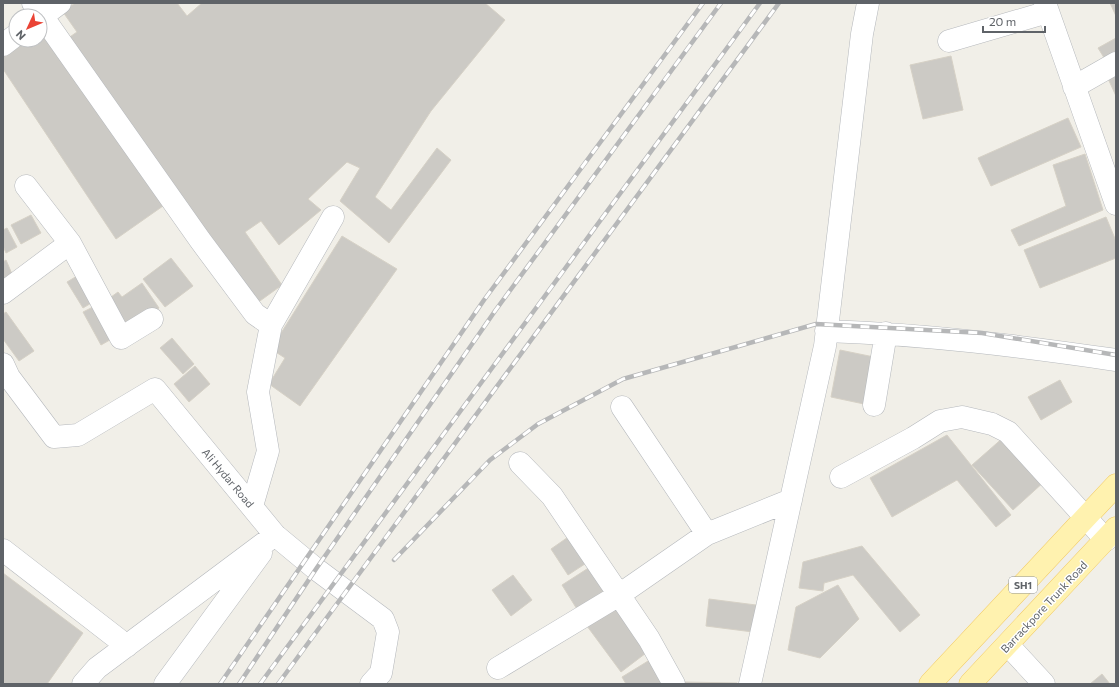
<svg xmlns="http://www.w3.org/2000/svg" width="1119" height="687" viewBox="0 0 1119 687" font-family="Commissioner,sans-serif">
	<style>
		.building { fill: #cccac5; stroke: #d6d1c6 }
		.lines { fill: none; stroke-linecap: round; stroke-linejoin: round }
		.minor-casing { stroke: #b5b8bc; stroke-width: 23 }
		.major-casing { stroke: #f2c960; stroke-width: 23 }
		.minor { stroke: #fff; stroke-width: 22 }
		.major { stroke: #fff2af; stroke-width: 22 }
		.rail-casing { stroke: #b6b7b8; stroke-width: 4.5 }
		.rail { stroke: #fff; stroke-width: 3; stroke-dasharray: 9; stroke-linecap: butt }
		.labels { text-anchor: middle; stroke-width: 3; stroke-linejoin: round; paint-order: stroke }
		.shield { fill: #fff; stroke: #8f9295; stroke-width: 1 }
		.shield-label { font-size: 10px; font-weight: bold; fill: #5f6368 }
		.street-label { font-size: 11px; fill: #5f6368; stroke: #fff }
	</style>
	<rect width="100%" height="100%" fill="#f1efe8"/>
	<path class="building" d="M 75,3 L 177,3 L 187,16 L 202,3 L 485,3 L 505,20 L 431,111 L 375,197 L 391,210 L 437,148 L 451,160 L 389,243 L 340,201 L 360,168 L 347,162 L 308,199 L 321,210 L 279,245 L 261,221 L 245,232 L 282,285 L 253,306 L 64,41 L 77,32 L 63,12 Z
		M 1110,3 L 1116,3 L 1116,16 Z
		M 40,26 L 163,206 L 116,239 L 3,69 L 3,50 L 16,40 L 40,40 Z
		M 1116,38 L 1116,60 L 1108,64 L 1098,48 Z
		M 951,56 L 963,110 L 923,119 L 910,65 Z
		M 1116,67 L 1116,96 L 1105,72 Z
		M 1068,118 L 1081,147 L 991,186 L 978,158 Z
		M 1085,154 L 1103,210 L 1019,246 L 1011,230 L 1066,206 L 1053,165 Z
		M 31,215 L 41,233 L 21,244 L 11,225 Z
		M 1106,217 L 1116,241 L 1116,258 L 1040,288 L 1024,250 Z
		M 7,228 L 17,247 L 6,253 L 3,246 L 3,230 Z
		M 342,236 L 397,269 L 300,406 L 269,384 L 285,358 L 271,349 Z
		M 171,258 L 193,286 L 165,307 L 143,279 Z
		M 6,260 L 15,281 L 3,286 L 3,262 Z
		M 82,273 L 98,299 L 83,308 L 67,282 Z
		M 142,283 L 159,308 L 125,332 L 104,302 L 118,292 L 122,297 Z
		M 97,305 L 115,337 L 101,345 L 83,312 Z
		M 6,312 L 34,351 L 19,361 L 3,339 L 3,314 Z
		M 172,338 L 194,364 L 183,374 L 160,348 Z
		M 840,350 L 874,357 L 864,404 L 831,397 Z
		M 195,366 L 210,384 L 189,402 L 174,384 Z
		M 1060,380 L 1072,402 L 1041,420 L 1028,397 Z
		M 947,435 L 1011,515 L 996,527 L 957,480 L 892,517 L 870,478 Z
		M 1005,436 L 1045,481 L 1013,510 L 972,465 Z
		M 574,533 L 591,560 L 568,575 L 551,549 Z
		M 862,546 L 920,615 L 900,632 L 853,575 L 824,583 L 823,591 L 799,588 L 803,562 Z
		M 590,567 L 609,595 L 580,614 L 562,585 Z
		M 3,573 L 83,633 L 47,684 L 3,684 Z
		M 513,575 L 532,600 L 511,616 L 492,590 Z
		M 838,585 L 859,619 L 820,658 L 788,650 L 796,607 Z
		M 709,599 L 756,605 L 753,632 L 706,626 Z
		M 617,605 L 650,650 L 621,672 L 587,626 Z
		M 653,658 L 666,684 L 626,684 L 622,677 Z
		M 1102,674 L 1110,684 L 1090,684 Z
		M 683,682 L 737,683 L 737,684 L 683,684 Z"/>
	<g class="lines">
		<defs>
			<path id="minor" d="M 33,3 L 200,240 L 255,314 L 271,325
				M 1045,3 L 1116,204
				M 40,18 L 60,3
				M 949,41 L 1048,12
				M 3,45 L 16,35
				M 1074,87 L 1116,63
				M 26,186 L 70,243 L 121,338 L 152,319
				M 3,293 L 70,243
				M 826,331 C 924,334 1020,346 1116,360
				M 3,364 L 9,377 L 54,437 L 78,435 L 155,389 L 275,535 L 316,569 L 383,619 L 388,632 L 381,673 L 371,684
				M 874,405 L 886,333
				M 622,407 L 707,534
				M 520,463 L 552,496 L 649,639 L 674,684
				M 841,477 L 913,438 L 940,421 L 962,417 L 992,424 L 1008,432 L 1106,540
				M 252,506 L 268,451 L 258,392 L 271,325 L 333,217
				M 3,550 L 127,646
				M 1008,645 L 1044,684
				M 498,668 L 619,595 L 707,534 L 791,500
				M 83,684 L 97,668 L 275,535
				M 165,684 L 261,553
				M 750,684 L 825,346 L 862,34 L 868,3"/>
			<path id="major" d="M 930,684 L 1116,485
				M 970,684 L 1116,528"/>
		</defs>
		<use href="#minor" class="minor-casing"/>
		<use href="#major" class="major-casing"/>
		<use href="#minor" class="minor"/>
		<use href="#major" class="major"/>
		<defs>
			<path id="rail" d="M 394,560 L 490,460 L 538,424 L 623,379 L 816,324 L 982,333 L 1116,355
				M 220,684 L 484,300 L 703,3
				M 239,684 L 316,569 L 495,311 L 721,3
				M 260,684 L 760,3
				M 278,684 L 779,3"/>
		</defs>
		<use href="#rail" class="rail-casing"/>
		<use href="#rail" class="rail"/>
	</g>
	<g class="labels">
		<rect class="shield" x="1009" y="577" width="28" height="16" rx="3"/>
		<g class="shield-label">
			<text x="1023" y="589">SH1</text>
		</g>
		<g class="street-label">
			<text transform="translate(228 478) rotate(50)" y="4">Ali Hydar Road</text>
			<text transform="translate(1044 607) rotate(-47)" y="4">Barrackpore Trunk Road</text>
		</g>
	</g>
	<rect width="1119" height="687" fill="none" stroke="#5f6368" stroke-width="8"/>
	<g transform="translate(28 28) rotate(226)"><circle r="19" fill="#ffffff" stroke="#bfc1c3"/>
	<path d="M0-3L7 15L0 10L-7 15Z" fill="#ea4335"/>
	<text y="-6" font-size="11" font-weight="bold" text-anchor="middle" fill="#5f6368">N</text>
	</g>
	<path d="M983 26v6h62v-6" fill="none" stroke="#5f6368" stroke-width="2"/>
	<text x="989" y="26" font-size="12" fill="#5f6368" stroke="#ffffff" stroke-width="3" paint-order="stroke">20 m</text>
</svg>
